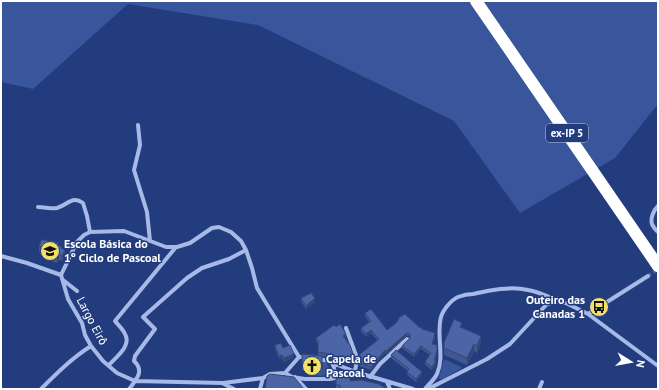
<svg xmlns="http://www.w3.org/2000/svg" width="659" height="390" viewBox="0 0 659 390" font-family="'PT Sans',sans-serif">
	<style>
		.green { fill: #39569d }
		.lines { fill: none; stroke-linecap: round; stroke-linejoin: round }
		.street-tunnel { stroke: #435991; stroke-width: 4; stroke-dasharray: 4 2; stroke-linecap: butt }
		.street { stroke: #a7b9e6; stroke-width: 4 }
		.highway { stroke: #fff; stroke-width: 12 }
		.wall { fill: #405790 }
		.shaded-wall { fill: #344775 }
		.building { fill: #4b65a7; stroke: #344775 }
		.labels { text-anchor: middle; stroke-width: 3; stroke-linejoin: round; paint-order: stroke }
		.shield { fill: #223c7e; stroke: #bdc4d8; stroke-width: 1 }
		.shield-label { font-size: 11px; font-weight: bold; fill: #fff }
		.poi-label { font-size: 12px; font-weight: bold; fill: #fff; stroke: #223c7e; text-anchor: start }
		.street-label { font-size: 12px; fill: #fff; stroke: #223c7e }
	</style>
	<rect width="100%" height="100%" fill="#223c7e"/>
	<path class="green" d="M 1,1 L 658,1 L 658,104 L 615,158 L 520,213 L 454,121 L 258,25 L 128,4 L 33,89 L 1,82 Z
		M 444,359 L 461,367 L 462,368 L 443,379 L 440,379 L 439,378 Z
		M 323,362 L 327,363 L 329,367 L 327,374 L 322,376 Z"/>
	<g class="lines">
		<path class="street-tunnel" d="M 648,276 L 658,269"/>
		<path class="street" d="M 138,125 L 140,145 L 134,170 L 147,212 L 150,241
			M 658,206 C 654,210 650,218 652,224 C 653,227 656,230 658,232
			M 38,207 C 44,207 52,209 57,208 C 68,205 72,195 83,203 L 87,216 L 90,232
			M 1,256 L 27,263 L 61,275
			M 61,275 L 77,242 L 84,235 L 90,232 L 124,231 L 166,247 L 177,247 L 190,243 L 212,228 L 219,227 L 231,232 L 241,241 L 246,250 L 252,268 L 257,288 L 299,357
			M 61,275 L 68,299 L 82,323 L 85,335 L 91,346 L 103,361 L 117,373 L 135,381 L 223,383 L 263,378 L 260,389
			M 63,280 L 77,291
			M 588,314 L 648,276
			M 346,328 L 357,358 L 355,372
			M 301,357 L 299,357 L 285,373 L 292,377 L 305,379 L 330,379 L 359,373 L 413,389
			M 318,359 L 324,360 L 359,373
			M 109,365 C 116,357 132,346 125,334 C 123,329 118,325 115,321 L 176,247
			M 295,377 L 306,389
			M 370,377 L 380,364 L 407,339
			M 263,378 L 270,374 L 285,373
			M 330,378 C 335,373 336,370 332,363
			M 387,382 L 390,389
			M 224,384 L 234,389
			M 41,389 C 57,373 72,358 91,346
			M 129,389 C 136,380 145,371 134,361 L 135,356 L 155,329 L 143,317 L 187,278 L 202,268 L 229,259 L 246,250
			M 425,389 C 429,384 434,380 437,374 C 445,356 436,336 441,317 C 443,310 451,300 458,297 C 463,295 468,294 473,294 C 491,290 510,286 528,290 C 539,292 549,297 559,301
			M 428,389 L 487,359 L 510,344 L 546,305 L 556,301 L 566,303 L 588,314 L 658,366
			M 539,389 L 542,382"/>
		<path class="highway" d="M 476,1 L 658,266"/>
	</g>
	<path class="wall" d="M 58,245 L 62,249 L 65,255 L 62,261 L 59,260 L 57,263 L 41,256 L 41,252 L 39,251 L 39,246 Z
		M 301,298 L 315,302 L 306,309 L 301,301 Z
		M 365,313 L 387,330 L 396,323 L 398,320 L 398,318 L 435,336 L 433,344 L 437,353 L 435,360 L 436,364 L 432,370 L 425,365 L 425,362 L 430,355 L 421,349 L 414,357 L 402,348 L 402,346 L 410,338 L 410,337 L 407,336 L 386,354 L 385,353 L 371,370 L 359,366 L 359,363 L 377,340 L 371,333 L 366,337 L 361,331 L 361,328 L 369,322 L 365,316 Z
		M 336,327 L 346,339 L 345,339 L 353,358 L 353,364 L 340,360 L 339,362 L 322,356 L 322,376 L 315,375 L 315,371 L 302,370 L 302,354 L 318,356 L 318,344 L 316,342 L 316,338 Z
		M 462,328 L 481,344 L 477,353 L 474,351 L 467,365 L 444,355 L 444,343 Z
		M 275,345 L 283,348 L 294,357 L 284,362 L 282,358 L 279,359 L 275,349 Z
		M 391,355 L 422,375 L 416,382 L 407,375 L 408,371 L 391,358 Z
		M 336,378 L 387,389 L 336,389 Z"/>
	<path class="shaded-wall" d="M 65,250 L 65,255 L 62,261 L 62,256 Z
		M 59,254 L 59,260 L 57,263 L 57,258 Z
		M 315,298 L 315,302 L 306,309 L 306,306 Z
		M 371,330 L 371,333 L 366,337 L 366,334 Z
		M 407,333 L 407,336 L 386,354 L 386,351 Z
		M 346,334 L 346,339 L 343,340 L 343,336 Z
		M 481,336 L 481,344 L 477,353 L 477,346 Z
		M 474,344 L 474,351 L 467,365 L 467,358 Z
		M 421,346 L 421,349 L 414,357 L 414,354 Z
		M 385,350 L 385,353 L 371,370 L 371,367 Z
		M 294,354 L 294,357 L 284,362 L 284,358 Z
		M 282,355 L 282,358 L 279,359 L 279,356 Z
		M 436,361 L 436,364 L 432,370 L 432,367 Z
		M 422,372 L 422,375 L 416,382 L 416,379 Z"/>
	<path class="building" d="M 42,239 L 45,241 L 45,240 L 50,242 L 51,240 L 58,243 L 58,245 L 62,247 L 61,248 L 65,250 L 62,256 L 59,254 L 57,258 L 41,251 L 42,247 L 39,246 Z
		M 311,293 L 315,298 L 306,306 L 301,298 Z
		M 371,309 L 387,330 L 396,323 L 399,319 L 398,318 L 405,314 L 419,327 L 422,328 L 422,329 L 435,333 L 432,344 L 437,345 L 437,350 L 434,360 L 436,361 L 432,367 L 425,362 L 431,353 L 421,346 L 414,354 L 402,346 L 410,338 L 410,334 L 407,333 L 386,351 L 385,350 L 371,367 L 359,363 L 360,354 L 379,339 L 371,330 L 366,334 L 361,328 L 371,321 L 365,313 Z
		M 454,319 L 462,323 L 460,327 L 481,336 L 477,346 L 474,344 L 467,358 L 444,348 L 444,343 Z
		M 340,324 L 346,334 L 343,336 L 350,345 L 353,354 L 353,360 L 340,356 L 339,358 L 325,353 L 318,352 L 318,342 L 319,342 L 316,338 L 334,325 L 336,327 Z
		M 281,343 L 283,348 L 290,345 L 294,354 L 284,358 L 282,355 L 279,356 L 275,345 Z
		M 396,350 L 422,372 L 416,379 L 407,372 L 409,369 L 391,355 Z
		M 302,354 L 322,356 L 322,368 L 315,368 L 315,364 L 302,363 Z
		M 270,374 L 294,377 L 304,389 L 265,389 L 267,376 Z
		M 350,376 L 350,381 L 361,380 L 379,384 L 384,387 L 387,389 L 340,389 L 340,385 L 336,385 L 336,378 Z"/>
	<defs>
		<symbol id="school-disc" viewBox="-11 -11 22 22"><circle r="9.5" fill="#f2e069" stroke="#223c7e"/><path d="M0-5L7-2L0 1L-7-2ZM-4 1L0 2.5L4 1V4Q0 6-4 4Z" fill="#111"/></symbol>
		<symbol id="bus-disc" viewBox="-11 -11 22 22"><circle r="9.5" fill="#f2e069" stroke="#223c7e"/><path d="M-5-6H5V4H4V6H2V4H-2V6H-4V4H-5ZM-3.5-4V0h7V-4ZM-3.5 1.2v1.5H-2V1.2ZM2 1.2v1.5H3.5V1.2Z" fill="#111"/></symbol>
		<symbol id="church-disc" viewBox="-11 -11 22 22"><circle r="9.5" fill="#f2e069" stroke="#223c7e"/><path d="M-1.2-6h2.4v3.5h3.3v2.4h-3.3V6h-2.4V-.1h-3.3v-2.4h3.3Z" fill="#111"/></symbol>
	</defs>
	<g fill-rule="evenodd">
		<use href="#school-disc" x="39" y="240" width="22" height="22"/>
		<use href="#bus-disc" x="588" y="296" width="22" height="22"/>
		<use href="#church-disc" x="301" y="355" width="22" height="22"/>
	</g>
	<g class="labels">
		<rect class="shield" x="546" y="124" width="42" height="18" rx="3"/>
		<g class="shield-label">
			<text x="567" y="137">ex-IP 5</text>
		</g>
		<g class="poi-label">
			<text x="64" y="248">Escola Básica do<tspan x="64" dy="14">1º Ciclo de Pascoal</tspan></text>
			<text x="585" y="304" text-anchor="end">Outeiro das<tspan x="585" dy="14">Canadas 1</tspan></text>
			<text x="326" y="363">Capela de<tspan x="326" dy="14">Pascoal</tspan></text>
		</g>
		<g class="street-label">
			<text transform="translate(92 321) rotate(62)" y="4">Largo Eirô</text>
		</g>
	</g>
	<rect width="659" height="390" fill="none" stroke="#ffffff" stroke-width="4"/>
	<g transform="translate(631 362) rotate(101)" stroke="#223c7e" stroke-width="3" paint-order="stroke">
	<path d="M0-3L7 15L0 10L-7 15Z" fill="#ffffff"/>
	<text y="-6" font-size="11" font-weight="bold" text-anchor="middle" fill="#ffffff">N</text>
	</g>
</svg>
